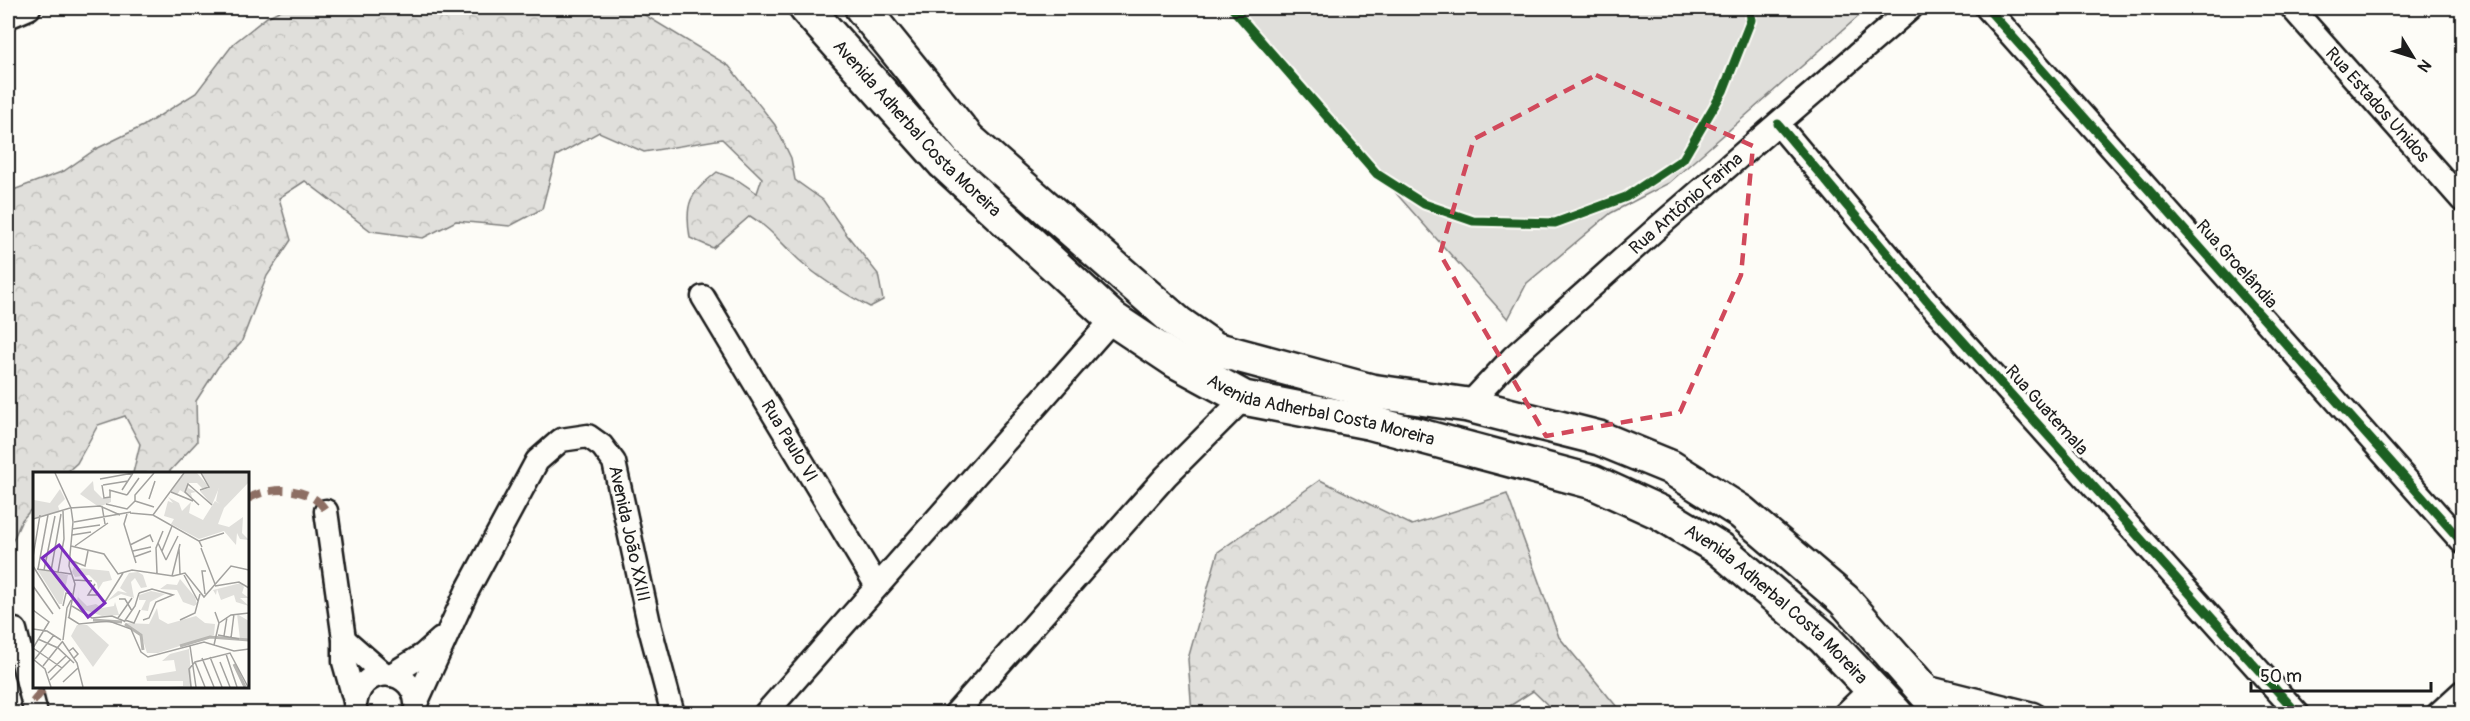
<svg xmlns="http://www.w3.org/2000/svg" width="2470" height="721" viewBox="0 0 2470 721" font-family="Pangolin,sans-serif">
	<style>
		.forest { fill: url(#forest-crowns); stroke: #7e7e7c; stroke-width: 1.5 }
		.pitch { fill: #e0dfdb; stroke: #7e7e7c; stroke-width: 1.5 }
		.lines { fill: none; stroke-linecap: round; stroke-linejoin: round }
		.street-casing { stroke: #1c1c1c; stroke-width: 27 }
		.primary-casing { stroke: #1c1c1c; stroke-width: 38 }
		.street { stroke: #fdfcf7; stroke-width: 22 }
		.primary { stroke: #fdfcf7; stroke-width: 33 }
		.quiet { stroke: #8d6e63; stroke-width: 8; stroke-dasharray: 15 8; stroke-linecap: butt }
		.cycleway-casing { stroke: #fdfcf7; stroke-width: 13 }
		.cycleway { stroke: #1b5e20; stroke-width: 9 }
		.marked { fill: none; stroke: #d1495b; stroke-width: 4.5; stroke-dasharray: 12 8; stroke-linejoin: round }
		.labels { text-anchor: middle; stroke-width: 6; stroke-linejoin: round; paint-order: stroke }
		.street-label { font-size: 18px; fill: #1c1c1c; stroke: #fdfcf7 }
		.inset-river { fill: none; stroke: #b7b6b2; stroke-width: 3 }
		.inset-road { fill: none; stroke: #a3a29f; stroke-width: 1.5 }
		.view { fill: #7b2cbf; fill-opacity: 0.15; stroke: #7b2cbf; stroke-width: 3 }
		.inset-edge { fill: none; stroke: #1c1c1c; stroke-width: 3 }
	</style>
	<defs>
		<pattern id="forest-crowns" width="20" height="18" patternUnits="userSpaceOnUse" patternTransform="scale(1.5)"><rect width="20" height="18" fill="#e0dfdb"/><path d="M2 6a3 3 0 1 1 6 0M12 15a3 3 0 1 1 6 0" fill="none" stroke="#c0bfbb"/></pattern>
	</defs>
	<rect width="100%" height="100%" fill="#fdfcf7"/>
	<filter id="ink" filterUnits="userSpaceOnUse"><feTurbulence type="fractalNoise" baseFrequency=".0167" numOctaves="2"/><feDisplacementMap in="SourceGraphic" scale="12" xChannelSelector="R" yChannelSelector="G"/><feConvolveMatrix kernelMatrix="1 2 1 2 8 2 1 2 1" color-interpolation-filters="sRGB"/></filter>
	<g filter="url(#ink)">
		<path class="forest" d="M 285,8 L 635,9 L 729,66 L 775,125 L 791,158 L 795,180 L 823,200 L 847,235 L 878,274 L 883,300 L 870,307 C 845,294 820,279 799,260 C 782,244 770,228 750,216 L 713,248 L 690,238 C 684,202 690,194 717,172 L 739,181 L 757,193 L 762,178 L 722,139 L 644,152 L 599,132 L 556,156 L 542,209 L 510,226 L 456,221 L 423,238 L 371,231 L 305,181 L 279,198 L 291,240 L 267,276 L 241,343 L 218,367 L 196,401 L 197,442 L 168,473 L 133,473 L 140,444 L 125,416 L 98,425 L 77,463 L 66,473 L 34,474 L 34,506 L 22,520 L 8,551 L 8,192 L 64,171 L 96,149 L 143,126 L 196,93 L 234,43 L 267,17 Z
			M 1320,480 L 1412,525 L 1507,494 L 1559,637 L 1622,713 L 1556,713 L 1533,691 L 1499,713 L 1192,713 L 1188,659 L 1218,552 Z"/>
		<path class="pitch" d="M 1231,8 L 1868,8 L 1669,183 L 1611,213 L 1527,283 L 1508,319 Z"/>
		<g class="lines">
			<defs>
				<g id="street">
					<path d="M 1987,8 L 2462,542"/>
					<path id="s1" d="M 2292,8 L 2462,200"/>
					<path d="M 8,17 L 29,8"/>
					<path d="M 1778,124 L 1927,301 L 2298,714"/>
					<path id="s2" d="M 703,297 L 877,586"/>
					<path id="s3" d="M 1468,405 L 1513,357 L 1665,221 L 1911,8"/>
					<path d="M 326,511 L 344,639 L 344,662 L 355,701"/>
					<path d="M 15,630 L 36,714"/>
					<path d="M 344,639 L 384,674"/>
					<path d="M 391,675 L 423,655 L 441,639"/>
					<path d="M 1921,686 L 2033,714"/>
					<path id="s4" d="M 417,701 L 467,591 L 537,461 L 561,440 L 588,436 L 602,446 L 614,462 L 650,628 L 673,714"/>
					<path d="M 355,709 C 355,661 421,664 416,712"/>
					<path d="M 765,714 L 1113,319"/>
					<path d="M 955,714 L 1166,476 L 1244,398"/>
					<path d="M 1845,714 L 1873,687"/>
					<path d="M 2438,714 L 2462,692"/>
				</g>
				<g id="primary">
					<path id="s5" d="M 806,8 L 944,163 L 1113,319 L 1176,361 L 1244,398 L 1368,422 L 1593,482 L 1659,512 L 1720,549 L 1823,637 L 1896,714"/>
					<path d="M 862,8 L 968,139 L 1178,323 L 1215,349 L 1371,391 L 1468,405 L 1599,438 L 1670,467 L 1741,512 L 1844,600 L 1944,714"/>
				</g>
			</defs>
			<use href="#street" class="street-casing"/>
			<use href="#primary" class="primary-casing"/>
			<use href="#street" class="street"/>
			<use href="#primary" class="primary"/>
			<path class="quiet" d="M 248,499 C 270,485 312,486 326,511
				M 33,702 L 46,686"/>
			<defs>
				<path id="cycleway" d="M 1232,8 L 1377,174 L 1424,204 L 1473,221 L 1555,223 L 1626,197 L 1683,159 L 1723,91 L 1751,20 L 1750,8
					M 1987,8 L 2462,542
					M 1778,124 L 1927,301 L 2298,714"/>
			</defs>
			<use href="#cycleway" class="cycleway-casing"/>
			<use href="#cycleway" class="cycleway"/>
		</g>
	</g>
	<path class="marked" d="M 1596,75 L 1753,146 L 1741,275 L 1680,412 L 1546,436 L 1440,254 L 1474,139 Z"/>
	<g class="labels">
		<g class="street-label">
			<text dy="6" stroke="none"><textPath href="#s1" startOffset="129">Rua Estados Unidos</textPath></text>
			<text dy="6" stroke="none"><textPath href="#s5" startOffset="164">Avenida Adherbal Costa Moreira</textPath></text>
			<text dy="6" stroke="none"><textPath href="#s3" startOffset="297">Rua Antônio Farina</textPath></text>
			<text transform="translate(2237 264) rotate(48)" y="6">Rua Groelândia</text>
			<text dy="6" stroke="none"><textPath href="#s5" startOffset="668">Avenida Adherbal Costa Moreira</textPath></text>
			<text transform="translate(2047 410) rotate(48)" y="6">Rua Guatemala</text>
			<text dy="6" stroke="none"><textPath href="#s2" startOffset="168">Rua Paulo VI</textPath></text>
			<text dy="6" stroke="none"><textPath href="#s4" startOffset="438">Avenida João XXIII</textPath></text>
			<text dy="6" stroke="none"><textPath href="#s5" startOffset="1172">Avenida Adherbal Costa Moreira</textPath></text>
		</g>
	</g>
	<g transform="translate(33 472)">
		<rect width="216" height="216" fill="#fdfcf7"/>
		<path d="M 168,1 L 192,1 L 179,33 L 167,19 L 176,16 Z" fill="#e0dfdb"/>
		<path d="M 151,1 L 164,1 L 176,15 L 170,17 L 164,11 L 156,11 L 155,16 L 163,20 L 158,21 L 159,26 L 147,18 L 144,23 L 138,20 ZM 192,1 L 216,1 L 216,10 L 191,36 L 185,52 L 196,55 L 210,45 L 209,61 L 216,68 L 207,67 L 204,61 L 203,73 L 191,59 L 166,67 L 138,52 L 141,47 L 131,44 L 135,29 L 140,31 L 135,25 L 146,31 L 149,39 L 158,30 L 156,41 L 170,48 L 182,29 L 187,32 L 183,29 L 187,8 ZM 60,9 L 61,18 L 69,26 L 78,25 L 78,30 L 66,35 L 47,22 ZM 27,17 L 32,27 L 25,34 L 27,40 L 0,47 L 1,28 L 17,31 ZM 43,89 L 46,96 L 76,99 L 79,108 L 70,110 L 65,118 L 64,111 L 56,103 L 42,105 L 39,100 ZM 105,100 L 110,103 L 114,115 L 108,116 L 102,106 L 98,110 L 101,126 L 88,122 L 74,129 L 85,119 L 94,121 L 87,116 L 91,109 L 96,101 ZM 147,107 L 162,125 L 164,132 L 161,134 L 150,130 L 144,118 L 127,117 L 134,112 L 144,113 ZM 208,111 L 211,115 L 209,121 L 216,126 L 207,126 L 216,134 L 203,130 L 201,123 L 188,128 L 184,117 L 183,123 L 180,118 ZM 46,118 L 45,125 L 54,134 L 63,132 L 69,136 L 81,134 L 82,130 L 86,143 L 69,144 L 49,137 L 44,129 ZM 118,119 L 132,122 L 117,130 L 115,139 L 108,138 L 113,128 L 106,128 L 106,123 ZM 124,136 L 126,147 L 135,152 L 163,144 L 172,151 L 182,152 L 181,163 L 125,181 L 114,181 L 108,162 L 93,151 L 116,152 ZM 204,142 L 216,149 L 216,167 L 207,167 ZM 44,153 L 54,153 L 76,173 L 60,195 L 38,164 ZM 156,177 L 159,215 L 134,215 L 150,214 L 150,209 L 114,209 L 113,204 L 143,199 L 141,188 L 129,189 L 137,182 Z" fill="#e0dfdb"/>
		<path d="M 4,97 L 35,103 L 29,132 L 26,132 Z" fill="#e0dfdb"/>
		<path class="inset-river" d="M 60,148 L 89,150M 92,152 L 108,163 L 110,178M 147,174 L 177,165 L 216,168M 201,192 L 212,215"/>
		<path class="inset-road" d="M 22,1 L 38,36 L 40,50 L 36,94 L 42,112 L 36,145M 67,7 L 100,1M 69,13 L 71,26 L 77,25 L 77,19M 70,13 L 95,9M 76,18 L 94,23M 89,18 L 100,1M 167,18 L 176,15 L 168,1M 138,20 L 160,29M 94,23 L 106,6M 116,27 L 122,9M 102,29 L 102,23 L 121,1M 102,29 L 121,35M 73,32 L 94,37 L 102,29M 166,33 L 152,20 L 155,12 L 179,33M 69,34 L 72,52M 97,41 L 120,43 L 166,69 L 169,75M 94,42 L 91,52 L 103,91M 120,43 L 151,1M 0,47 L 37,36 L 67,34 L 87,43M 41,50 L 98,40M 39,57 L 67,53M 39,63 L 58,60M 166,69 L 191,61M 125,71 L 133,88M 97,73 L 117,63 L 120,70M 38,74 L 71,82 L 85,102 L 99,98 L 140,104 L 152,101 L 171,125 L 198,94 L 216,98M 42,74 L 75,51M 168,76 L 182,112M 146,77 L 147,102M 100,79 L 118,75M 129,79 L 139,54M 0,85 L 7,43M 101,85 L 118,79M 37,88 L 52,94 L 55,79M 133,88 L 145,64M 0,94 L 27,137M 4,97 L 38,102M 5,97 L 15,43M 11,98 L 22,44M 18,99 L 28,42M 25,100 L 31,67 L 30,39M 124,101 L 123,76 L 130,59M 151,103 L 165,129M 139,104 L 147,72M 41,108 L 59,109M 62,112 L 55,123 L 64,123M 0,114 L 20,142M 182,114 L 206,110 L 216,116M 106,121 L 119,117 L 140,123 L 123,130 L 116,146 L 110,148M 172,122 L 169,99 L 173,99M 86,127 L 92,127 L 99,139M 70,133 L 90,101M 30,134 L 33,121 L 39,122M 39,134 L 59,146 L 79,144 L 91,149M 0,138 L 16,150 L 0,176M 35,145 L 46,152 L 76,149 L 98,157 L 108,180 L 115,185 L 171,170 L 201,179 L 216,177M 85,146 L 99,126M 92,148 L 101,151 L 107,138M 147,148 L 162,141 L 167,122M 91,150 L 102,134 L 106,121M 186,151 L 198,143 L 216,141M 0,157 L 14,159 L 28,168M 185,163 L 206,167M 191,164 L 194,145M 198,166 L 201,142M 5,167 L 25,176 L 41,191M 30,168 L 34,136 L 38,128M 29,169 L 44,191 L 50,215M 181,173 L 186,151 L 182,140M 157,174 L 163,215M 0,176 L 29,196M 36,179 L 40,176 L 45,182 L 41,186M 193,182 L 204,215M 177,185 L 189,215M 169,186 L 181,215M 0,187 L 12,197 L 18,215M 2,187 L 21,163M 162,190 L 172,215M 187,190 L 197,215M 10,194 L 29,170M 15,201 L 33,184M 17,208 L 37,188M 30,210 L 45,196M 158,215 L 156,197 L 162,190 L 197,181 L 215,215"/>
		<path class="view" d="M 26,73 L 72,131 L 55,145 L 9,86 Z"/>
		<rect width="216" height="216" class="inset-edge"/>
	</g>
	<rect width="2470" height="721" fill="none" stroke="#fdfcf7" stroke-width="30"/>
	<rect x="15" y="15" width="2440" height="691" fill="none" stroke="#1c1c1c" stroke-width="2" filter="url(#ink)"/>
	<g transform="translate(2413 57) rotate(128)" stroke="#fdfcf7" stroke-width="4.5" paint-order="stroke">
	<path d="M0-4.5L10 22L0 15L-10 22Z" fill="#1c1c1c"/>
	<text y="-9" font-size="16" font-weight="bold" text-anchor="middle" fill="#1c1c1c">N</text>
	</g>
	<path d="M2251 682v9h180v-9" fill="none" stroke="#1c1c1c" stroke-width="3"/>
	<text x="2260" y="682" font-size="18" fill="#1c1c1c" stroke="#fdfcf7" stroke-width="4.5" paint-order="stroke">50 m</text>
</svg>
